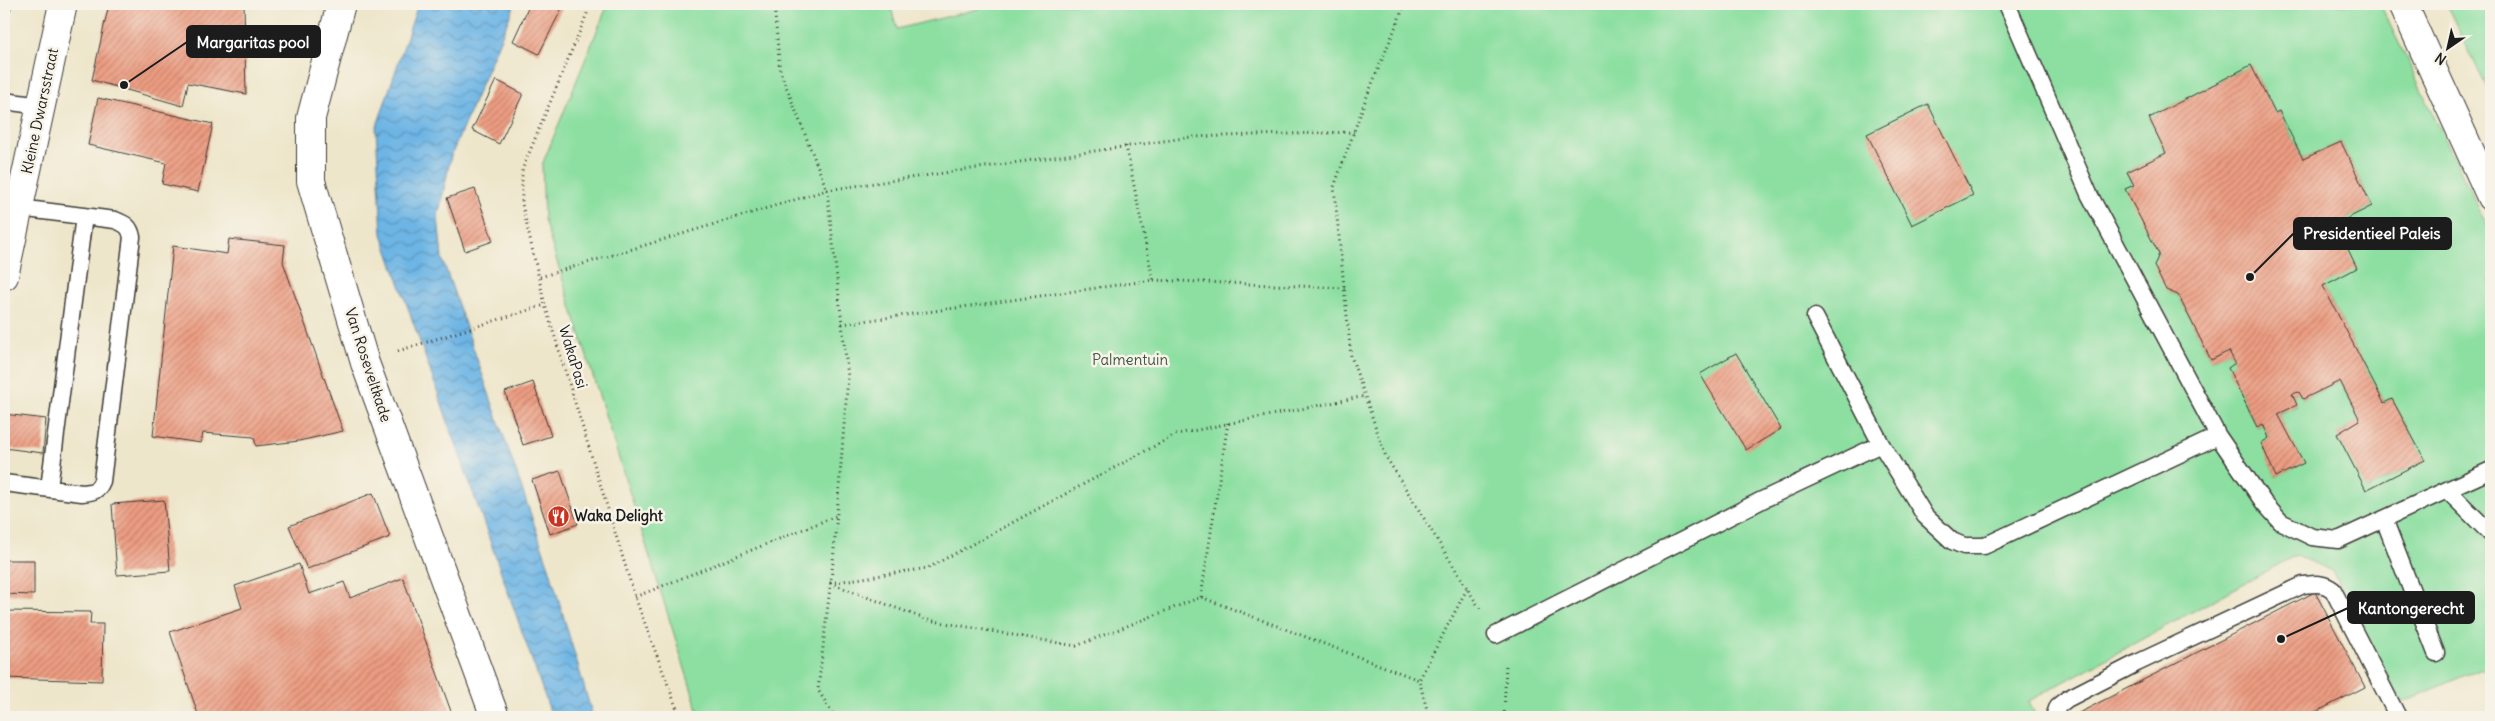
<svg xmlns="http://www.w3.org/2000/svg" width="2495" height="721" viewBox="0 0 2495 721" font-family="Delius,sans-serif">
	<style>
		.green { fill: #8cdfa1; stroke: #547e5e; fill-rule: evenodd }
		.water { fill: url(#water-waves); stroke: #446880 }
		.building { fill: url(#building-hatch) }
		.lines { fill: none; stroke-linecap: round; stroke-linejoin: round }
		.lane-casing { stroke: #3c3a36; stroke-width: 19 }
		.street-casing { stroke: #3c3a36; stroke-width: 30 }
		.secondary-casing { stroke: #3c3a36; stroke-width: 30 }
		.path { stroke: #3c3a36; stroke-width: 3; stroke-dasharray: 1 4; stroke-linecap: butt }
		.lane { stroke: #fff; stroke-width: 16 }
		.street { stroke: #fff; stroke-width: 28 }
		.secondary { stroke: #fff; stroke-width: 28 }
		.labels { text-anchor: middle; stroke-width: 5; stroke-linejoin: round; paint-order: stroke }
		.street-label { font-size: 15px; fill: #1c1c1c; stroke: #f7f3e8 }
		.park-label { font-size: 15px; fill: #3e5644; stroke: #f7f3e8 }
		.poi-label { font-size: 15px; font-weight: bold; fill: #1c1c1c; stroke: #f7f3e8; text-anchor: start }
		.leader { fill: none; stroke: #1c1c1c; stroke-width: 2 }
		.callout-dot { fill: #1c1c1c; stroke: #f7f3e8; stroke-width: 2 }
		.callout { fill: #1c1c1c; stroke: #1c1c1c; stroke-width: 2 }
		.callout-label { font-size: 16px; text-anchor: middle; font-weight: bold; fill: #fff }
	</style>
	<defs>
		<pattern id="water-waves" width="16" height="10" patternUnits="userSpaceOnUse" patternTransform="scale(1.25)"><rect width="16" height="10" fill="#6db5e5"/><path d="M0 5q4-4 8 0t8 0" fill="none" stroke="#5992b9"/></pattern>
		<pattern id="building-hatch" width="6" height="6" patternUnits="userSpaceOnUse" patternTransform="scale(1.25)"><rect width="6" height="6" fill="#ed9d82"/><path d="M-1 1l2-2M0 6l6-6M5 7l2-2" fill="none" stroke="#bf7f6a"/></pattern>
	</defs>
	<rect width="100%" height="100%" fill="#f7f3e8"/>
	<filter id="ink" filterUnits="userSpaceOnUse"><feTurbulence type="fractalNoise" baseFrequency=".02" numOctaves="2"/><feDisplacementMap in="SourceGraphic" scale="10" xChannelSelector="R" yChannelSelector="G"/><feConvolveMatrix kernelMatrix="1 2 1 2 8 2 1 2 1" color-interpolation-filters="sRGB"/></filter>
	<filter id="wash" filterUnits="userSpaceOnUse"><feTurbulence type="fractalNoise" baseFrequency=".0096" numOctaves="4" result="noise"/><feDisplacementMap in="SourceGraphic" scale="20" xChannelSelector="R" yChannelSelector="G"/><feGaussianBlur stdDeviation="1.12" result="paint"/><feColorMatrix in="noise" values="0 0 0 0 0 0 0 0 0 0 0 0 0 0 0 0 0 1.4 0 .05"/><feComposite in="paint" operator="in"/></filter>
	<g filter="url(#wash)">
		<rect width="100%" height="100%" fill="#eee6ca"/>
		<path class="green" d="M 608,4 L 890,4 L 897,29 L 998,4 L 2380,4 L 2491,234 L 2491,676 L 2482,668 L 2402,702 L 2332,571 L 2296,555 L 2029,701 L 2036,717 L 700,717 L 544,220 L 542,165 ZM 2251,65 L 2275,113 L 2280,111 L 2303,159 L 2341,142 L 2372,206 L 2336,224 L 2323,286 L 2384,403 L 2392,399 L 2425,460 L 2367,490 L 2337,434 L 2360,420 L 2340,381 L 2303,399 L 2299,392 L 2292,394 L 2297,406 L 2278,414 L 2303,463 L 2276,477 L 2262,443 L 2269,438 L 2263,424 L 2257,427 L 2228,368 L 2235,363 L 2229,351 L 2211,360 L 2178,295 L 2166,290 L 2159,254 L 2127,172 L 2166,153 L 2149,118 Z
			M 2446,4 L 2491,4 L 2491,96 Z"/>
		<path class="water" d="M 418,4 L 515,4 L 451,156 L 438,217 L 442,258 L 549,567 L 593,717 L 552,717 L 382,234 L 376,129 Z"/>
		<g id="blocks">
			<path class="building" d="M 4,4 L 12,4 L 9,14 L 4,12 Z
				M 109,4 L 244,4 L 246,94 L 188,83 L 183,106 L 92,80 Z
				M 530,4 L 564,4 L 539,54 L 513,41 Z
				M 2251,65 L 2275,113 L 2279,111 L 2303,159 L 2341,142 L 2372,206 L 2336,224 L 2357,268 L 2323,286 L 2384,403 L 2392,399 L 2425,460 L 2366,490 L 2337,434 L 2360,420 L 2340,381 L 2303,399 L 2299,392 L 2292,394 L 2297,405 L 2278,414 L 2304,463 L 2276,477 L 2261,443 L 2269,438 L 2263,424 L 2257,427 L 2228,368 L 2235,363 L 2229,351 L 2211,360 L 2178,295 L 2166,290 L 2154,266 L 2159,254 L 2125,189 L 2134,185 L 2127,172 L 2166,153 L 2149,118 Z
				M 496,80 L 523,94 L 499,144 L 472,130 Z
				M 98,98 L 213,124 L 198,192 L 162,184 L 166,163 L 88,145 Z
				M 1928,104 L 1973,195 L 1912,225 L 1867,134 Z
				M 475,189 L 493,241 L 465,251 L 447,198 Z
				M 229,239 L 285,245 L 283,262 L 343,431 L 299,441 L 256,446 L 254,437 L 203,433 L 201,443 L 153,436 L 173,246 L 227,254 Z
				M 1736,353 L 1781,429 L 1746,450 L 1700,374 Z
				M 533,382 L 551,436 L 523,445 L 505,392 Z
				M 4,414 L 46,419 L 43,453 L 4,448 Z
				M 560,471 L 578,524 L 550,534 L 532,480 Z
				M 373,493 L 390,537 L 307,569 L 289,526 Z
				M 164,500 L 170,571 L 117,575 L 112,504 Z
				M 4,560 L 34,560 L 34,595 L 4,594 Z
				M 299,564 L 309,594 L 344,582 L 350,598 L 403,578 L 453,717 L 199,717 L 170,632 L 242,608 L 235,586 Z
				M 2315,592 L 2365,687 L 2306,717 L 2071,717 Z
				M 4,611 L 91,612 L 90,624 L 103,624 L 102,681 L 4,678 Z"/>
		</g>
	</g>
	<g filter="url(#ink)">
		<use href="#blocks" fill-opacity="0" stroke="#3c3a36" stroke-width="1"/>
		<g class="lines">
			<defs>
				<path id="lane" d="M 2007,4 L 2089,194 L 2218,436 L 2264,503 L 2281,522 L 2312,537 L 2338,540 L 2447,490 L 2491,534
					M 4,101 L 41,106
					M 1815,317 L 1881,444 L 1925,516 L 1952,541 L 1964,546 L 1984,546 L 2218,436
					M 4,483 L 82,493 C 93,492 98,491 102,481 L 132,237 C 130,226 125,224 115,220 L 19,208
					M 49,488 L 84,216
					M 2447,490 L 2491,470
					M 2384,519 L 2436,653
					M 1496,635 L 1762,500 L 1881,444
					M 2054,717 L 2058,706 L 2067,699 L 2137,663 L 2303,585 C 2315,584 2323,582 2333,590 L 2398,717"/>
				<path id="street" d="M 341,4 L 311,118 L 311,181 L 365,363 L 495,717
					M 4,276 L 63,4"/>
				<path id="secondary" d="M 2403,4 L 2491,197"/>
			</defs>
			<use href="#lane" class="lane-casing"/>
			<use href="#street" class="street-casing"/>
			<use href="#secondary" class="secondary-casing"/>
			<path class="path" d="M 591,4 L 522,170 L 522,204 L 545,305 L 635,597 L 680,717
				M 774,4 L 780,71 L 827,190 L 848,377 L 833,562 L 818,690 L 835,717
				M 1405,4 L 1365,101 L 1334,187 L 1351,356 L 1386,457 L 1480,609
				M 1126,146 L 1153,280
				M 540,277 L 827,190 L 1191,137 L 1354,132
				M 842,324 L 1153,280 L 1345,288
				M 398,351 L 545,305
				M 830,583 L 928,620 L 1076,646 L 1201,597 L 1419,680
				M 830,583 L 928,568 L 1177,434 L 1365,396
				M 635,597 L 836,516
				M 1201,597 L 1228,422
				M 1429,717 L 1419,680 L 1467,589
				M 1504,717 L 1506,663"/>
			<use href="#lane" class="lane"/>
			<use href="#street" class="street"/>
			<use href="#secondary" class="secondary"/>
		</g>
	</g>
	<defs>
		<symbol id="restaurant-disc" viewBox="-11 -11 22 22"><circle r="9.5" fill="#c8321e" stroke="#f7f3e8"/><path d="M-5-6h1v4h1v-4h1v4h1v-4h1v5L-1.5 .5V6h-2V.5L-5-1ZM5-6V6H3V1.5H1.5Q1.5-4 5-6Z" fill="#fff"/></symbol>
	</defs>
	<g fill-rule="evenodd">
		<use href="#restaurant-disc" x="546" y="504" width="25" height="25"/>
	</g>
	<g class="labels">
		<g class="street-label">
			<text transform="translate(40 111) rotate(-78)" y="5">Kleine Dwarsstraat</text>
			<text transform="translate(573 357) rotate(73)" y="5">WakaPasi</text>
			<text transform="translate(368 365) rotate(72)" y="5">Van Roseveltkade</text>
		</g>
		<g class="park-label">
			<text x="1130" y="365">Palmentuin</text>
		</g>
		<g class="poi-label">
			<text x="574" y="521">Waka Delight</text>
		</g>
	</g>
	<path class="leader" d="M124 85L187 42M2250 277L2294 233M2281 639L2348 608"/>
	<g class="callout-dot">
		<circle cx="124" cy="85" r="5"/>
		<circle cx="2250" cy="277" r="5"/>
		<circle cx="2281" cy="639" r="5"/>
	</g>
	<g class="callout">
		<rect x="187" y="26" width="133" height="31" rx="5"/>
		<rect x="2294" y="218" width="157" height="31" rx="5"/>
		<rect x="2348" y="592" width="126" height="31" rx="5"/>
	</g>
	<g class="callout-label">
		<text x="253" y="48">Margaritas pool</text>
		<text x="2372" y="239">Presidentieel Paleis</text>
		<text x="2411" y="614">Kantongerecht</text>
	</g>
	<rect width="2495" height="721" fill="none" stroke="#f7f3e8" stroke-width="20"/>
	<g transform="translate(2448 48) rotate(214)" stroke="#f7f3e8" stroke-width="4" paint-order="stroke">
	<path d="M0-4L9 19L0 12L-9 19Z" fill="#1c1c1c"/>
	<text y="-8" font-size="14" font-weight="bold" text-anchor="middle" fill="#1c1c1c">N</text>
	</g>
</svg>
